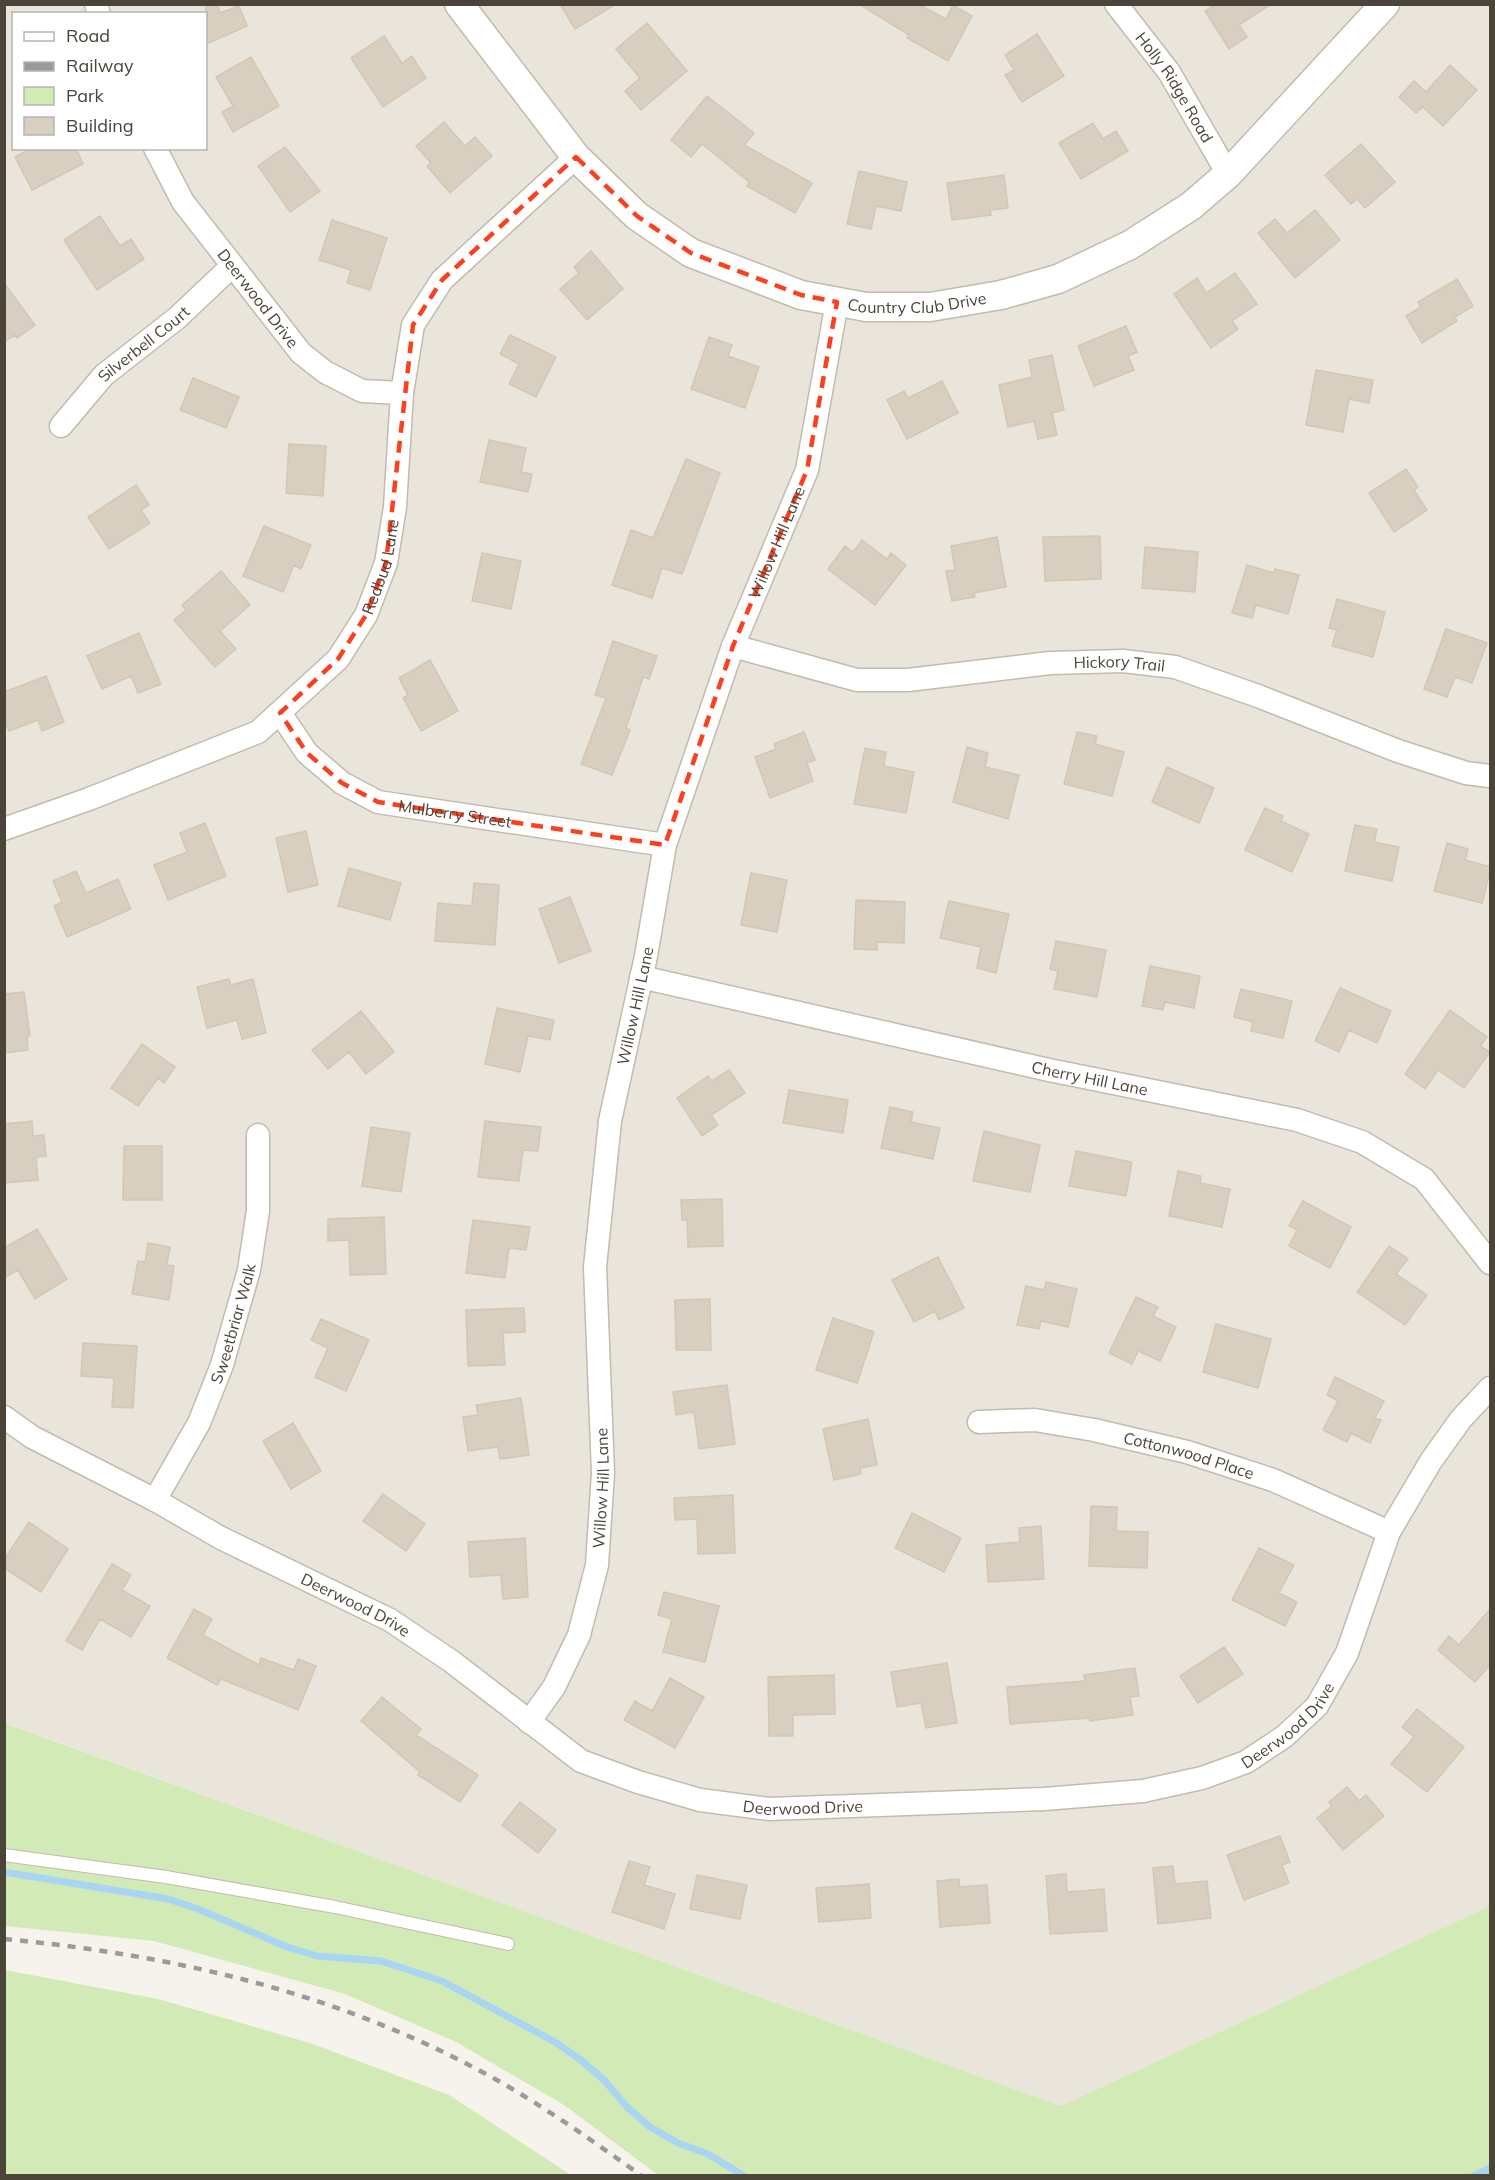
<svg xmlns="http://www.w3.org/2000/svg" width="1495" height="2180" viewBox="0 0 1495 2180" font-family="Mulish,sans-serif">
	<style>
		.residential { fill: #eae5da; fill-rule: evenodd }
		.green { fill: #d2eab5 }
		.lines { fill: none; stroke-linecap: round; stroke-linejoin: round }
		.stream { stroke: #a9d4f2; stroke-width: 7 }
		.building { fill: #d8cfc1; stroke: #d3c7b4; stroke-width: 1.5 }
		.service-casing { stroke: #c2bbae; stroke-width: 14 }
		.minor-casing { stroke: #c2bbae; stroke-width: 25 }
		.tertiary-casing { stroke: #c2bbae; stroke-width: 31 }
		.service { stroke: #fff; stroke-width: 12 }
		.minor { stroke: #fff; stroke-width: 22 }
		.tertiary { stroke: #fff; stroke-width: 28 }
		.rail { stroke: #9a9a9a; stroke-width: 4.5; stroke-dasharray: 8 8; stroke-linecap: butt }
		.marked { fill: none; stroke: #fc3f1d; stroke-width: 4.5; stroke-dasharray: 12 8; stroke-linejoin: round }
		.labels { text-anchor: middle; stroke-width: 6; stroke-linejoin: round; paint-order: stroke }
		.street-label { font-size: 16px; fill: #4b4439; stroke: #fff }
	</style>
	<rect width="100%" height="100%" fill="#f6f3ec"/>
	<path class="residential" d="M 4,5 L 1490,5 L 1490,1906 L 1061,2106 L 5,1723 ZM 14,14 L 206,14 L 206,148 L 14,148 Z"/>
	<path class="green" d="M 4,1723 L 1061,2106 L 1490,1906 L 1490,2175 L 658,2175 L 564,2105 L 456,2042 L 345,1994 L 154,1941 L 5,1926 Z
		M 5,1970 L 158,1999 L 310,2043 L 449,2095 L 571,2175 L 5,2175 Z"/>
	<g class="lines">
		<path class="stream" d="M 4,1872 L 168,1899 L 198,1909 L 287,1947 L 317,1956 L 381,1961 L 442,1981 L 555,2042 L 581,2060 L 605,2081 L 626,2106 L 650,2127 L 678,2143 L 708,2154 L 744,2176
			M 1473,2176 L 1490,2168"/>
	</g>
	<path class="building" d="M 206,4 L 217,4 L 220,13 L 239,6 L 247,26 L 206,44 Z
		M 560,4 L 616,4 L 575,29 Z
		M 859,4 L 918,4 L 946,19 L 953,5 L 972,16 L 948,61 L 907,38 L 909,35 Z
		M 1216,4 L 1271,4 L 1239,25 L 1247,37 L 1229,49 L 1205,11 Z
		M 647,23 L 687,71 L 641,110 L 625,91 L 640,78 L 616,49 Z
		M 1037,34 L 1064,76 L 1022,102 L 1005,75 L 1014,70 L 1005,55 Z
		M 384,36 L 402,63 L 412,56 L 426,78 L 383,107 L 351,58 Z
		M 251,57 L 279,106 L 233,132 L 222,112 L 233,106 L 216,77 Z
		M 1450,65 L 1477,90 L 1443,126 L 1423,107 L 1416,113 L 1399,97 L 1414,81 L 1426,92 Z
		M 707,96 L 754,133 L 744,145 L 812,183 L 795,213 L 747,186 L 749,182 L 702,144 L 691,157 L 671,140 Z
		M 444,122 L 465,146 L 475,137 L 492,156 L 450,193 L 427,166 L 431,163 L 416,146 Z
		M 1093,123 L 1103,139 L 1116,131 L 1128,151 L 1081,179 L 1059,143 Z
		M 1361,144 L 1395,182 L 1365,208 L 1357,199 L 1351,204 L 1325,175 Z
		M 285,147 L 320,191 L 290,212 L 258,166 Z
		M 31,148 L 76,148 L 83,164 L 32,190 L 15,157 Z
		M 859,171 L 907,182 L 901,211 L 876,206 L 871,229 L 847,224 Z
		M 1004,175 L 1008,208 L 990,210 L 991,215 L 952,220 L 947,183 Z
		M 1315,210 L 1340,240 L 1295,278 L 1258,233 L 1275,219 L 1287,233 Z
		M 100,216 L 120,246 L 131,239 L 144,259 L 97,290 L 64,240 Z
		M 332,220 L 387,238 L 370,290 L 347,283 L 351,270 L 319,260 Z
		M 591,251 L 623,289 L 587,320 L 560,289 L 579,273 L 574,267 Z
		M 1235,273 L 1257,304 L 1232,321 L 1238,329 L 1211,348 L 1174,294 L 1197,278 L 1206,293 Z
		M 1457,279 L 1473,306 L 1455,317 L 1457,321 L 1422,343 L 1406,316 L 1421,307 L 1418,302 Z
		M 4,283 L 35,325 L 17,338 L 15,335 L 4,342 Z
		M 1126,326 L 1137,352 L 1128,356 L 1134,370 L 1094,386 L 1078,346 Z
		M 510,335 L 556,357 L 536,397 L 509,384 L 519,364 L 500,354 Z
		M 709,337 L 732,345 L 728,356 L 759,367 L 745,408 L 691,389 Z
		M 1052,355 L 1064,410 L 1052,413 L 1057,435 L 1038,439 L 1034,421 L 1008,427 L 999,385 L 1032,377 L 1029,360 Z
		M 1316,370 L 1373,380 L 1369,403 L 1349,399 L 1343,432 L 1306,425 Z
		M 193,378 L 239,397 L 226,428 L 180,410 Z
		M 942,381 L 958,413 L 907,439 L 887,400 L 904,391 L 908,398 Z
		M 489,440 L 526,448 L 521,472 L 532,474 L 528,492 L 480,482 Z
		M 289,444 L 326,446 L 323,496 L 286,493 Z
		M 686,459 L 720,473 L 682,574 L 662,568 L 652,598 L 612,585 L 631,530 L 653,538 Z
		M 1406,469 L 1418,487 L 1414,490 L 1427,510 L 1394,532 L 1369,493 Z
		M 136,485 L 149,505 L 141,510 L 150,523 L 109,549 L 88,517 Z
		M 264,526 L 311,545 L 301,569 L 294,565 L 283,592 L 243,576 Z
		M 1100,536 L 1101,579 L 1045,581 L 1043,537 Z
		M 997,537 L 1006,587 L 974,593 L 975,597 L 952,601 L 946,571 L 955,570 L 951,546 Z
		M 862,540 L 887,559 L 891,553 L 906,565 L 875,605 L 828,569 L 845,546 L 853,552 Z
		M 1145,547 L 1198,552 L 1195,592 L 1142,588 Z
		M 482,553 L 521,561 L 511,609 L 472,601 Z
		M 1247,565 L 1274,573 L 1275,569 L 1299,575 L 1288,614 L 1256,605 L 1252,618 L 1232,613 Z
		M 221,571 L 250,605 L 220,631 L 236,649 L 215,667 L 174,620 L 186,610 L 182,605 Z
		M 1337,599 L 1385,612 L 1373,657 L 1332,646 L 1337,630 L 1329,628 Z
		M 1446,629 L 1487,643 L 1472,683 L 1455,677 L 1447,697 L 1424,689 Z
		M 139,633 L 161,684 L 138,693 L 131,676 L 102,689 L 87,656 Z
		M 613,641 L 657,656 L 649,679 L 643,677 L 626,728 L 630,730 L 612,775 L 581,764 L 606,698 L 595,695 Z
		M 430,660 L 458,711 L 421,731 L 403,698 L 408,695 L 399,678 Z
		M 46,676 L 64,722 L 42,731 L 38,720 L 9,731 L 4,719 L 4,692 Z
		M 804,732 L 815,760 L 807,763 L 813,781 L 770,798 L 755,757 L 776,749 L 774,744 Z
		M 1077,732 L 1097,736 L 1095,744 L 1124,752 L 1112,796 L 1064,784 Z
		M 967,747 L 988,753 L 985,767 L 1019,775 L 1008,819 L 953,802 Z
		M 865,748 L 886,752 L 884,766 L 914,772 L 906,813 L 854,804 Z
		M 1167,767 L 1214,788 L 1199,823 L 1152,802 Z
		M 1265,808 L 1283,816 L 1281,821 L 1309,834 L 1292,872 L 1245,850 Z
		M 205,823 L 226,876 L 168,900 L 154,865 L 187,852 L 180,833 Z
		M 1355,825 L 1377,829 L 1374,842 L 1399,847 L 1392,881 L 1345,871 Z
		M 306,831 L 318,885 L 288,892 L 276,838 Z
		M 1447,843 L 1468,849 L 1465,860 L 1491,867 L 1482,903 L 1434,891 Z
		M 349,868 L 401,883 L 390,920 L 338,906 Z
		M 76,871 L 86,893 L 118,879 L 131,909 L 67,937 L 54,906 L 62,902 L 53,881 Z
		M 751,873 L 787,880 L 777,932 L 741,925 Z
		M 474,883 L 499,885 L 495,945 L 435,941 L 438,903 L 472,906 Z
		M 570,897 L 591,951 L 559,963 L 539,909 Z
		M 856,900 L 905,902 L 904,943 L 877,942 L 877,950 L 854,949 Z
		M 949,901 L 1009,914 L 996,973 L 977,968 L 981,947 L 940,938 Z
		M 1056,941 L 1106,950 L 1097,997 L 1054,989 L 1058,971 L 1050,969 Z
		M 1150,966 L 1200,976 L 1194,1008 L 1165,1002 L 1163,1010 L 1142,1006 Z
		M 229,979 L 231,985 L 253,979 L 266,1033 L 242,1039 L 237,1020 L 207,1028 L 197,987 Z
		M 1340,988 L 1391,1011 L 1377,1043 L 1349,1030 L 1339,1052 L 1315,1041 Z
		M 1241,989 L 1292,1001 L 1283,1038 L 1251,1031 L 1253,1022 L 1234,1017 Z
		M 24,992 L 30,1036 L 27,1037 L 28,1050 L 4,1053 L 4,994 Z
		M 497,1008 L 554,1020 L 550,1040 L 528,1036 L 520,1072 L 485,1064 Z
		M 1450,1010 L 1487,1037 L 1480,1046 L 1490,1052 L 1464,1088 L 1438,1070 L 1425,1089 L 1405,1074 Z
		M 361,1011 L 394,1052 L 366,1074 L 349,1052 L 328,1069 L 312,1050 Z
		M 142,1044 L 175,1067 L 164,1083 L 158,1078 L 138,1106 L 111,1088 Z
		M 729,1070 L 745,1093 L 711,1115 L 718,1125 L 702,1136 L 677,1098 L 708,1076 L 712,1081 Z
		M 789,1090 L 848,1100 L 843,1133 L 783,1123 Z
		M 890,1107 L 913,1112 L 911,1122 L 940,1128 L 933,1159 L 881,1148 Z
		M 32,1121 L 33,1136 L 44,1135 L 46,1156 L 36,1157 L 38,1180 L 4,1183 L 4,1124 Z
		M 485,1121 L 541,1127 L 538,1151 L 523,1150 L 519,1181 L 478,1177 Z
		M 371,1127 L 410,1133 L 401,1192 L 362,1186 Z
		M 984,1131 L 1040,1145 L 1030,1192 L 973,1181 Z
		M 124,1146 L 162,1146 L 162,1200 L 123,1200 Z
		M 1076,1151 L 1132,1162 L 1126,1196 L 1069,1186 Z
		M 1178,1171 L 1201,1176 L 1200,1183 L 1230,1189 L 1222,1227 L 1169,1216 Z
		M 722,1199 L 723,1246 L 688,1247 L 687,1220 L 682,1220 L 681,1200 Z
		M 1303,1201 L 1351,1227 L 1330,1268 L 1289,1246 L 1297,1230 L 1289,1226 Z
		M 384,1217 L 386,1274 L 350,1275 L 349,1240 L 328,1241 L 328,1219 Z
		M 473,1220 L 530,1227 L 526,1250 L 509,1248 L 505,1278 L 466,1273 Z
		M 37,1229 L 67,1279 L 35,1299 L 18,1270 L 4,1278 L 4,1248 Z
		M 148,1243 L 170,1247 L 167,1265 L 174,1266 L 169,1300 L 132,1294 L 138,1261 L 145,1262 Z
		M 1389,1246 L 1408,1259 L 1396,1274 L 1427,1295 L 1405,1325 L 1357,1292 Z
		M 938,1257 L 964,1308 L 939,1320 L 935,1311 L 914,1322 L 892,1280 Z
		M 1046,1282 L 1077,1289 L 1068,1327 L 1041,1321 L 1039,1329 L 1017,1325 L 1026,1286 L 1044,1290 Z
		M 1136,1297 L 1158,1307 L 1153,1316 L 1176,1327 L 1160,1361 L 1138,1351 L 1132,1364 L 1109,1353 Z
		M 710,1299 L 711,1350 L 676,1350 L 675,1300 Z
		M 524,1308 L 525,1332 L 503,1333 L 505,1365 L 468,1366 L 466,1310 Z
		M 833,1318 L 874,1332 L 857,1383 L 816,1370 Z
		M 321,1319 L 369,1340 L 346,1391 L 315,1377 L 328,1348 L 311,1340 Z
		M 1216,1324 L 1271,1339 L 1258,1388 L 1203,1372 Z
		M 83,1343 L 137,1346 L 133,1408 L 112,1407 L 114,1378 L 81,1376 Z
		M 1335,1377 L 1384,1401 L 1375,1418 L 1381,1420 L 1370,1443 L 1351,1433 L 1347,1442 L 1323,1430 L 1338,1401 L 1327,1395 Z
		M 727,1385 L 735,1444 L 699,1449 L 694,1412 L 676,1415 L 673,1392 Z
		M 521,1398 L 529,1455 L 500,1459 L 498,1447 L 468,1451 L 463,1417 L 478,1415 L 476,1405 Z
		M 868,1419 L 877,1465 L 860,1468 L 861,1474 L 834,1480 L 823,1429 Z
		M 293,1423 L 321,1471 L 291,1489 L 263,1441 Z
		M 383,1494 L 425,1524 L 406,1551 L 363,1521 Z
		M 733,1495 L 735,1553 L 698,1554 L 697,1519 L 675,1520 L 674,1498 Z
		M 1091,1506 L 1117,1507 L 1116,1531 L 1148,1532 L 1147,1568 L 1089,1566 Z
		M 912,1513 L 961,1538 L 944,1572 L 895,1548 Z
		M 29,1522 L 68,1549 L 41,1592 L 4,1568 L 4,1560 Z
		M 1041,1526 L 1044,1579 L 988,1582 L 986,1545 L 1020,1542 L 1019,1528 Z
		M 525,1538 L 528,1597 L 503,1599 L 501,1575 L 470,1577 L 468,1542 Z
		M 1259,1548 L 1294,1565 L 1279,1593 L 1297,1602 L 1285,1626 L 1232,1600 Z
		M 112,1564 L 131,1575 L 122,1590 L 150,1606 L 131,1637 L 100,1619 L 82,1650 L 66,1641 Z
		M 664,1592 L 719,1606 L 705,1662 L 663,1652 L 672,1619 L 658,1615 Z
		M 1491,1608 L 1491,1664 L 1475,1682 L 1438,1650 L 1449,1636 L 1459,1645 Z
		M 194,1609 L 212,1619 L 203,1635 L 259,1665 L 261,1658 L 294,1670 L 298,1659 L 316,1666 L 298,1710 L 221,1679 L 217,1685 L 167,1658 Z
		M 1224,1647 L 1243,1674 L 1198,1703 L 1180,1676 Z
		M 947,1663 L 957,1723 L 926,1728 L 921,1703 L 897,1707 L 891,1672 Z
		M 1135,1668 L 1139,1696 L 1130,1697 L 1133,1715 L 1090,1721 L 1090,1718 L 1010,1724 L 1007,1687 L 1085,1681 L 1084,1675 Z
		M 834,1675 L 835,1714 L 793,1715 L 793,1736 L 769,1736 L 768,1677 Z
		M 670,1678 L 704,1697 L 675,1748 L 624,1720 L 635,1701 L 652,1711 Z
		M 382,1697 L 421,1729 L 416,1735 L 478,1775 L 460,1802 L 418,1775 L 420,1772 L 361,1721 Z
		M 1417,1709 L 1464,1747 L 1427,1792 L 1391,1764 L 1414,1737 L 1402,1727 Z
		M 1347,1787 L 1359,1801 L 1366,1795 L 1384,1816 L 1343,1850 L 1317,1818 L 1332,1806 L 1329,1802 Z
		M 520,1802 L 556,1830 L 538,1853 L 502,1825 Z
		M 1280,1836 L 1290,1862 L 1282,1865 L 1289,1883 L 1244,1900 L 1227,1855 Z
		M 629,1861 L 650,1867 L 644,1885 L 675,1894 L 664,1929 L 612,1912 Z
		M 1173,1866 L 1175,1884 L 1207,1881 L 1211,1918 L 1158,1924 L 1153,1868 Z
		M 1066,1874 L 1067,1892 L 1104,1889 L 1107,1931 L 1050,1934 L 1046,1876 Z
		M 697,1875 L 747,1885 L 740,1919 L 690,1909 Z
		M 959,1879 L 959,1887 L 987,1885 L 990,1923 L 940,1927 L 937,1881 Z
		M 869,1884 L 871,1918 L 819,1922 L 816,1888 Z"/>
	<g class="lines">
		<defs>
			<path id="service" d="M 4,1855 L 166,1877 L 335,1907 L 508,1944"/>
			<g id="minor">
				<path d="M 96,4 L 99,14"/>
				<path id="s1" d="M 1116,4 L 1169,72 L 1228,174"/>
				<path id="s2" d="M 155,148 L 183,202 L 301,353 L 325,372 L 362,391 L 402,393"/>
				<path id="s3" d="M 61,426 L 104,375 L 177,318 L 232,266"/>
				<path id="s4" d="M 733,646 L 857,680 L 908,680 L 1050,663 L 1123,661 L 1175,667 L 1258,696 L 1398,751 L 1466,773 L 1490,776"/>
				<path id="s5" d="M 280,713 L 307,753 L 342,783 L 378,802 L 665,845"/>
				<path id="s6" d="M 4,829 L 89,799 L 258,732 L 338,659 L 366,615 L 386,563 L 395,507 L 402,393 L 413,325 L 442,280 L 576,157"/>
				<path id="s7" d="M 641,977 L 1049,1070 L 1297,1120 L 1362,1142 L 1424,1179 L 1490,1263"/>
				<path id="s8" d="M 4,1417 L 32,1437 L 155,1500 L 221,1538 L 390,1620 L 451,1661 L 581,1761 L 638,1782 L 700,1800 L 769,1809 L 1044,1799 L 1143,1791 L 1202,1778 L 1246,1762 L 1285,1736 L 1317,1706 L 1347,1653 L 1389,1532 L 1431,1461 L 1461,1419 L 1490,1388"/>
				<path id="s9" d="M 979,1422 L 1035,1420 L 1094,1430 L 1187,1452 L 1273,1480 L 1389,1532"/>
				<path id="s10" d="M 155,1500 L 199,1423 L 222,1365 L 249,1270 L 258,1211 L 258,1135"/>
				<path id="s11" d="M 529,1722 L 554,1687 L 579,1635 L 597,1565 L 603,1473 L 595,1267 L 610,1121 L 646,956 L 665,845 L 733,646 L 807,470 L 837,302"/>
			</g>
			<g id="tertiary">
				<path id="s12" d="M 459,4 L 576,157 L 637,216 L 691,253 L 801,295 L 866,307 L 930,307 L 1001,295 L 1058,279 L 1130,245 L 1191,206 L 1228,174 L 1385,4"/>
			</g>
		</defs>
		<use href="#service" class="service-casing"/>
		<use href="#minor" class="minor-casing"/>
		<use href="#tertiary" class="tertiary-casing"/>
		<use href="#service" class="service"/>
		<use href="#minor" class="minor"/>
		<use href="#tertiary" class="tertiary"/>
		<path class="rail" d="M 4,1939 C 174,1955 335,1992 486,2074 C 541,2104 591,2140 642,2176"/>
	</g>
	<path class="marked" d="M 576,157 L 637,216 L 691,253 L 801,295 L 837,302 L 807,470 L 733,646 L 665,845 L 378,802 L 342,783 L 307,753 L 280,713 L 338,659 L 366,615 L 386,563 L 413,325 L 442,280 Z"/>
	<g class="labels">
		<g class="street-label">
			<text dy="6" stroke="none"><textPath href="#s1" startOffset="102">Holly Ridge Road</textPath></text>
			<text dy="6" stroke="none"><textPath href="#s2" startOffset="183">Deerwood Drive</textPath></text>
			<text dy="6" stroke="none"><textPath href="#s12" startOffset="578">Country Club Drive</textPath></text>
			<text dy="6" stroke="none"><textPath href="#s3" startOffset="117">Silverbell Court</textPath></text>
			<text dy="6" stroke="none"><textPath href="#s11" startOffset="1222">Willow Hill Lane</textPath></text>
			<text dy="6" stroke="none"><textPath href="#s6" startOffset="483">Redbud Lane</textPath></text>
			<text dy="6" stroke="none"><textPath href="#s4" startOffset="392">Hickory Trail</textPath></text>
			<text dy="6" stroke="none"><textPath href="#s5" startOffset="213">Mulberry Street</textPath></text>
			<text dy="6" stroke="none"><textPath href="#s11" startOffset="736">Willow Hill Lane</textPath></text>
			<text dy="6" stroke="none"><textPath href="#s7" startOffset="460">Cherry Hill Lane</textPath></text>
			<text dy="6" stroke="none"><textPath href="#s10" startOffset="194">Sweetbriar Walk</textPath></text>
			<text dy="6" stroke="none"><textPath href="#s9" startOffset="214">Cottonwood Place</textPath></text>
			<text dy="6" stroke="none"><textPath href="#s11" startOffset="250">Willow Hill Lane</textPath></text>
			<text dy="6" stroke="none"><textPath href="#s8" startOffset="399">Deerwood Drive</textPath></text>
			<text dy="6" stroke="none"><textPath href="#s8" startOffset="1407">Deerwood Drive</textPath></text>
			<text dy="6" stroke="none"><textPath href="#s8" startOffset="903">Deerwood Drive</textPath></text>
		</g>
	</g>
	<rect width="1495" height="2180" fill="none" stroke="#4b4439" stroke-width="12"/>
	<rect x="12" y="12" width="195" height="138" fill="#ffffff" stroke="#b7b4b0" stroke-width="1.5"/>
	<rect x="24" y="32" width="30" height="9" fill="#ffffff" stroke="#b7b4b0" stroke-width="1.5"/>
	<text x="66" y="42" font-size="18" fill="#4b4439">Road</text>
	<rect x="24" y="62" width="30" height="9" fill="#9a9a9a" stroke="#b7b4b0" stroke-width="1.5"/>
	<text x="66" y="72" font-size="18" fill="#4b4439">Railway</text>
	<rect x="24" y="87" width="30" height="18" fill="#d2eab5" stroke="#b7b4b0" stroke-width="1.5"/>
	<text x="66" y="102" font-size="18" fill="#4b4439">Park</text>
	<rect x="24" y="117" width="30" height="18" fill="#d8cfc1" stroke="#b7b4b0" stroke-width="1.5"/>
	<text x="66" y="132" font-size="18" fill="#4b4439">Building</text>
</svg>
